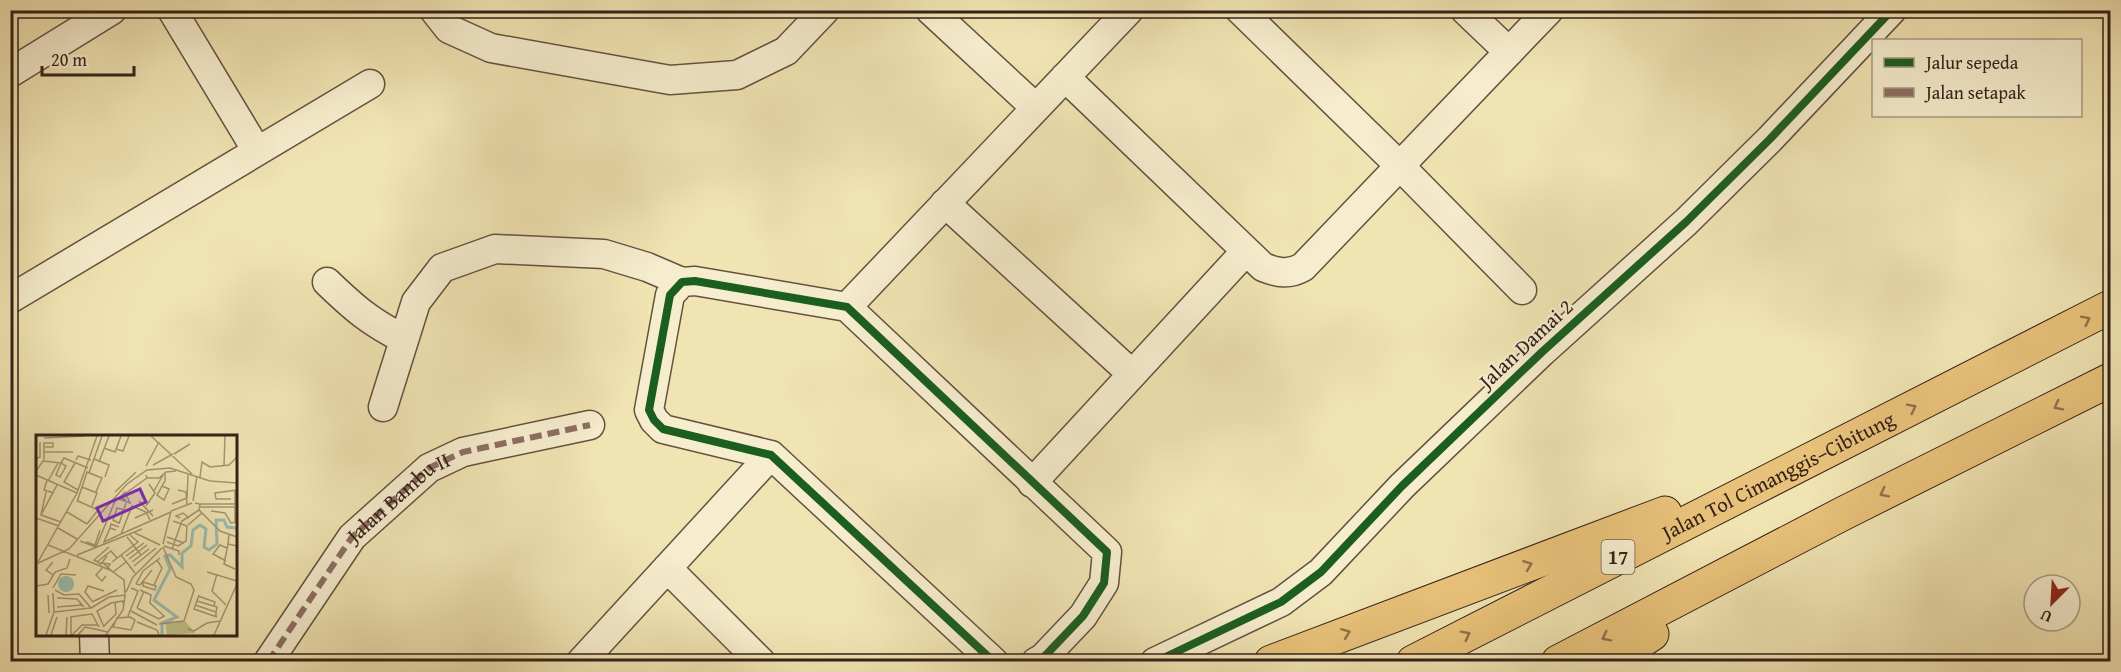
<svg xmlns="http://www.w3.org/2000/svg" width="2121" height="672" viewBox="0 0 2121 672" font-family="'Gentium Book Plus',serif">
	<style>
		.lines { fill: none; stroke-linecap: round; stroke-linejoin: round }
		.minor-casing { stroke: #635240; stroke-width: 31 }
		.highway-casing { stroke: #342119; stroke-width: 35 }
		.minor { stroke: #f6edce; stroke-width: 28 }
		.highway { stroke: #e8c27a; stroke-width: 33 }
		.quiet { stroke: #8d6e63; stroke-width: 6; stroke-dasharray: 12 6; stroke-linecap: butt }
		.cycleway-casing { stroke: #f6edce; stroke-width: 11 }
		.cycleway { stroke: #1b5e20; stroke-width: 8 }
		.oneway { stroke: #8e724a }
		.labels { text-anchor: middle; stroke-width: 4.5; stroke-linejoin: round; paint-order: stroke }
		.shield { fill: #f6edce; stroke: #6e5e4f; stroke-width: 1.5 }
		.shield-label { font-size: 20px; font-weight: bold; fill: #342119 }
		.street-label { font-size: 21px; fill: #342119; stroke: #f6edce }
		.inset-river { fill: none; stroke: #9bbeb0; stroke-width: 3 }
		.inset-road { fill: none; stroke: #a59675; stroke-width: 1.5 }
		.view { fill: #7b2cbf; fill-opacity: 0.15; stroke: #7b2cbf; stroke-width: 3 }
		.inset-edge { fill: none; stroke: #342119; stroke-width: 3 }
	</style>
	<rect width="100%" height="100%" fill="#f1e4b3"/>
	<filter id="stains"><feTurbulence type="fractalNoise" baseFrequency=".00333" numOctaves="4"/><feColorMatrix values="0 0 0 0 .2 0 0 0 0 .09 0 0 0 0 .02 0 0 0 .5 -.17"/></filter>
	<radialGradient id="worn" r=".72"><stop offset=".6" stop-color="#630" stop-opacity="0"/><stop offset="1" stop-color="#630" stop-opacity=".3"/></radialGradient>
	<g class="lines">
		<defs>
			<path id="minor" d="M 172,10 L 257,151
				M 434,10 L 449,29 L 491,48 L 670,80 L 737,75 L 786,51 L 825,10
				M 930,10 L 1036,108
				M 1240,10 L 1400,166 L 1522,290
				M 1465,10 L 1509,52
				M 10,73 L 112,10
				M 1065,77 L 1263,267 C 1278,273 1289,275 1303,267 L 1549,10
				M 945,203 L 1132,374
				M 327,282 C 354,308 370,322 404,339
				M 10,299 L 370,84
				M 847,307 L 1129,10
				M 383,407 L 416,302 L 442,268 L 495,249 L 604,254 L 647,267 L 682,282
				M 1032,483 L 1246,251
				M 667,568 L 761,662
				M 94,634 L 95,662
				M 268,662 L 352,537 L 429,468 L 463,452 L 590,425
				M 581,662 L 771,455
				M 994,662 L 771,455 L 663,429 L 654,420 L 649,410 L 670,295 L 682,282 L 695,281 L 847,307 L 1107,552 L 1104,583 L 1083,616 L 1043,658 L 1036,662
				M 1155,662 L 1281,602 L 1321,572 L 1402,486 L 1542,352 L 1686,222 L 1770,139 L 1892,10"/>
			<g id="highway">
				<path d="M 1271,662 L 1665,513"/>
				<path id="s1" d="M 1413,662 L 2110,307"/>
				<path d="M 1558,662 L 1844,513 L 2110,380"/>
				<path d="M 1609,662 L 1652,634"/>
			</g>
		</defs>
		<use href="#minor" class="minor-casing"/>
		<use href="#highway" class="highway-casing"/>
		<use href="#minor" class="minor"/>
		<use href="#highway" class="highway"/>
		<path class="quiet" id="s2" d="M 268,662 L 352,537 L 429,468 L 463,452 L 590,425"/>
		<defs>
			<path id="cycleway" d="M 994,662 L 771,455 L 663,429 L 654,420 L 649,410 L 670,295 L 682,282 L 695,281 L 847,307 L 1107,552 L 1104,583 L 1083,616 L 1043,658 L 1036,662
				M 1155,662 L 1281,602 L 1321,572 L 1402,486 L 1542,352 L 1686,222 L 1770,139 L 1892,10"/>
		</defs>
		<use href="#cycleway" class="cycleway-casing"/>
		<use href="#cycleway" class="cycleway"/>
	</g>
	<defs><path id="oneway-chevron" d="M-2-3.5L2.5 0L-2 3.5" fill="none" stroke-width="1.6" stroke-linecap="round" stroke-linejoin="round" transform="scale(1.5)"/></defs>
	<g class="oneway">
		<use href="#oneway-chevron" transform="translate(2086 320) rotate(-27)"/>
		<use href="#oneway-chevron" transform="translate(2058 406) rotate(153)"/>
		<use href="#oneway-chevron" transform="translate(1912 408) rotate(-27)"/>
		<use href="#oneway-chevron" transform="translate(1884 493) rotate(153)"/>
		<use href="#oneway-chevron" transform="translate(1528 565) rotate(-21)"/>
		<use href="#oneway-chevron" transform="translate(1346 633) rotate(-21)"/>
		<use href="#oneway-chevron" transform="translate(1466 635) rotate(-27)"/>
		<use href="#oneway-chevron" transform="translate(1606 637) rotate(153)"/>
	</g>
	<g class="labels">
		<rect class="shield" x="1601.5" y="540" width="33" height="34" rx="4.5"/>
		<g class="shield-label">
			<text x="1618" y="564">17</text>
		</g>
		<g class="street-label">
			<text transform="translate(1526 344) rotate(-43)" y="7">Jalan Damai 2</text>
			<text dy="7" stroke="none"><textPath href="#s1" startOffset="410">Jalan Tol Cimanggis–Cibitung</textPath></text>
			<text dy="7" stroke="none"><textPath href="#s2" startOffset="212">Jalan Bambu II</textPath></text>
		</g>
	</g>
	<g transform="translate(36 435)">
		<rect width="201" height="201" fill="#f1e4b3"/>
		<path d="M 129,186 L 150,187 L 159,198 L 131,200 Z" fill="#bec389"/>
		<path d="M22 149a8 8 0 1 1 16 0a8 8 0 1 1-16 0Z" fill="#9bbeb0"/>
		<path class="inset-river" d="M 126,200 L 126,188 L 141,182 L 118,165 L 134,134 L 129,121 L 134,120 L 146,132 L 146,118 L 155,111 L 157,95 L 164,90 L 170,94 L 168,112 L 173,115 L 181,109 L 180,85 L 188,85 L 191,92 L 201,93"/>
		<path class="inset-road" d="M 115,1 L 156,39M 8,3 L 49,1M 8,7 L 8,25 L 8,7M 9,12 L 17,12 L 17,8 L 9,8M 68,13 L 79,17 L 85,1M 80,14 L 87,16 L 93,1M 8,17 L 37,17M 138,19 L 154,9M 0,24 L 4,22 L 4,7M 58,24 L 73,30 L 69,42M 40,25 L 42,21 L 55,25M 63,27 L 73,1M 25,28 L 20,40 L 24,42 L 30,31 L 25,28M 39,28 L 28,47 L 42,55M 117,30 L 137,19M 188,30 L 189,1M 110,31 L 123,7M 174,32 L 193,30 L 201,22M 0,36 L 7,26 L 25,28 L 28,23 L 52,33M 53,38 L 66,1M 0,40 L 41,58M 110,40 L 111,43 L 123,43 L 130,37 L 140,36M 164,42 L 166,27 L 174,32M 11,45 L 8,55 L 18,58M 12,46 L 22,28M 21,50 L 5,80 L 25,87M 126,51 L 133,54 L 128,65 L 121,60 L 124,55 L 127,49 L 129,46 L 129,38M 46,52 L 61,58 L 56,71M 142,55 L 150,57 L 151,70M 118,56 L 127,40M 79,57 L 100,37M 83,64 L 94,68 L 89,57 L 84,62 L 90,65M 195,64 L 180,64 L 179,58 L 201,55M 42,66 L 62,75 L 51,89M 103,66 L 117,81M 157,66 L 161,41M 41,67 L 51,37 L 66,43 L 60,57M 136,69 L 151,63 L 152,40M 164,69 L 199,69M 110,71 L 119,58 L 113,49M 164,72 L 199,72M 163,75 L 184,96 L 201,102M 175,76 L 189,78 L 195,88 L 201,87M 31,77 L 51,89M 5,80 L 10,57M 0,83 L 23,91M 99,83 L 117,75M 144,83 L 140,81 L 147,78 L 153,83M 114,85 L 110,77 L 96,71 L 85,99 L 135,77M 199,87 L 199,55M 83,88 L 77,85 L 81,73 L 88,75M 83,89 L 90,68M 152,90 L 166,78M 22,93 L 41,104M 74,93 L 68,107 L 85,99M 80,95 L 74,93 L 75,89 L 83,92M 99,98 L 124,110M 193,99 L 192,109 L 201,111M 91,102 L 105,120M 131,102 L 148,108M 44,106 L 60,112 L 79,66 L 111,43M 50,107 L 59,110 L 64,95M 131,107 L 142,111 L 150,106 L 151,91 L 137,86M 127,109 L 135,76 L 156,68M 192,109 L 188,129 L 199,134M 12,110 L 74,135 L 88,145 L 89,159M 128,111 L 143,116 L 143,120M 136,114 L 146,86 L 163,75 L 164,69 L 159,68M 41,120 L 106,94M 85,120 L 99,138M 71,121 L 65,129 L 58,125 L 73,112M 90,121 L 108,108M 93,124 L 111,110M 190,126 L 177,119 L 184,110 L 191,113M 2,127 L 41,58 L 61,1M 61,127 L 75,116 L 81,123M 76,127 L 102,107 L 94,100M 96,127 L 113,114M 0,129 L 33,114 L 91,49 L 111,35 L 134,33 L 174,46 L 201,48M 98,131 L 120,113M 67,132 L 60,140 L 66,146 L 70,141M 72,132 L 74,129 L 67,128 L 77,137 L 90,127M 171,137 L 201,146M 181,139 L 176,156 L 190,170M 17,140 L 10,135 L 17,127M 107,147 L 120,151 L 119,155 L 107,151 ZM 100,149 L 107,136 L 124,123M 100,149 L 104,150 L 116,135M 118,150 L 126,133 L 121,125M 0,151 L 12,149 L 19,137 L 31,133 L 34,124M 17,153 L 25,139 L 40,140M 90,157 L 97,142 L 126,113M 12,160 L 13,178M 163,160 L 158,174 L 181,182M 162,161 L 179,167 L 178,171M 21,163 L 41,164 L 48,172M 56,166 L 49,157 L 52,151 L 68,156M 161,166 L 181,172 L 180,177M 56,167 L 81,155M 159,170 L 180,177 L 180,181M 21,172 L 46,170M 55,173 L 73,162 L 90,160M 101,173 L 123,184 L 128,181 L 114,168 L 115,160 L 104,155M 101,173 L 108,156M 95,176 L 121,190M 18,177 L 55,173 L 43,159 L 28,160 L 19,155M 92,181 L 102,156 L 95,153M 34,182 L 56,179 L 63,192M 35,182 L 35,200M 94,182 L 99,185 L 95,195 L 77,192 L 81,183 ZM 101,187 L 121,195 L 123,200M 123,189 L 148,186 L 158,155 L 155,149 L 140,142 L 127,112M 68,191 L 80,179 L 79,167M 68,192 L 61,176 L 75,168 L 87,166 L 87,169M 152,194 L 158,196 L 171,188 L 184,186M 10,200 L 18,177 L 17,158M 15,200 L 21,182M 30,200 L 31,182M 36,200 L 46,190 L 62,190M 42,200 L 49,192 L 72,197M 70,200 L 87,175 L 89,161M 178,200 L 201,149"/>
		<path class="view" d="M 104,54 L 110,67 L 67,86 L 61,73 Z"/>
		<rect width="201" height="201" class="inset-edge"/>
	</g>
	<rect width="2121" height="672" fill="none" stroke="#f1e4b3" stroke-width="36"/>
	<rect x="12" y="12" width="2097" height="648" fill="none" stroke="#342119" stroke-width="3"/>
	<rect x="18" y="18" width="2085" height="636" fill="none" stroke="#342119" stroke-width="1.5"/>
	<rect x="1872" y="39" width="210" height="78" fill="#f6edce" stroke="#a89b86" stroke-width="1.5"/>
	<rect x="1884" y="58" width="30" height="9" fill="#1b5e20" stroke="#a89b86" stroke-width="1.5"/>
	<text x="1926" y="69" font-size="18" fill="#342119">Jalur sepeda</text>
	<rect x="1884" y="88" width="30" height="9" fill="#8d6e63" stroke="#a89b86" stroke-width="1.5"/>
	<text x="1926" y="99" font-size="18" fill="#342119">Jalan setapak</text>
	<g transform="translate(2052 603) rotate(204)"><circle r="28" fill="#f6edce" stroke="#a89b86" stroke-width="1.5"/>
	<path d="M0-4.5L10 22L0 15L-10 22Z" fill="#8f2418"/>
	<text y="-9" font-size="16" font-weight="bold" text-anchor="middle" fill="#342119">U</text>
	</g>
	<path d="M42 66v9h92v-9" fill="none" stroke="#342119" stroke-width="3"/>
	<text x="51" y="66" font-size="18" fill="#342119" stroke="#f6edce" stroke-width="4.5" paint-order="stroke">20 m</text>
	<rect width="100%" height="100%" filter="url(#stains)"/>
	<rect width="100%" height="100%" fill="url(#worn)"/>
</svg>
